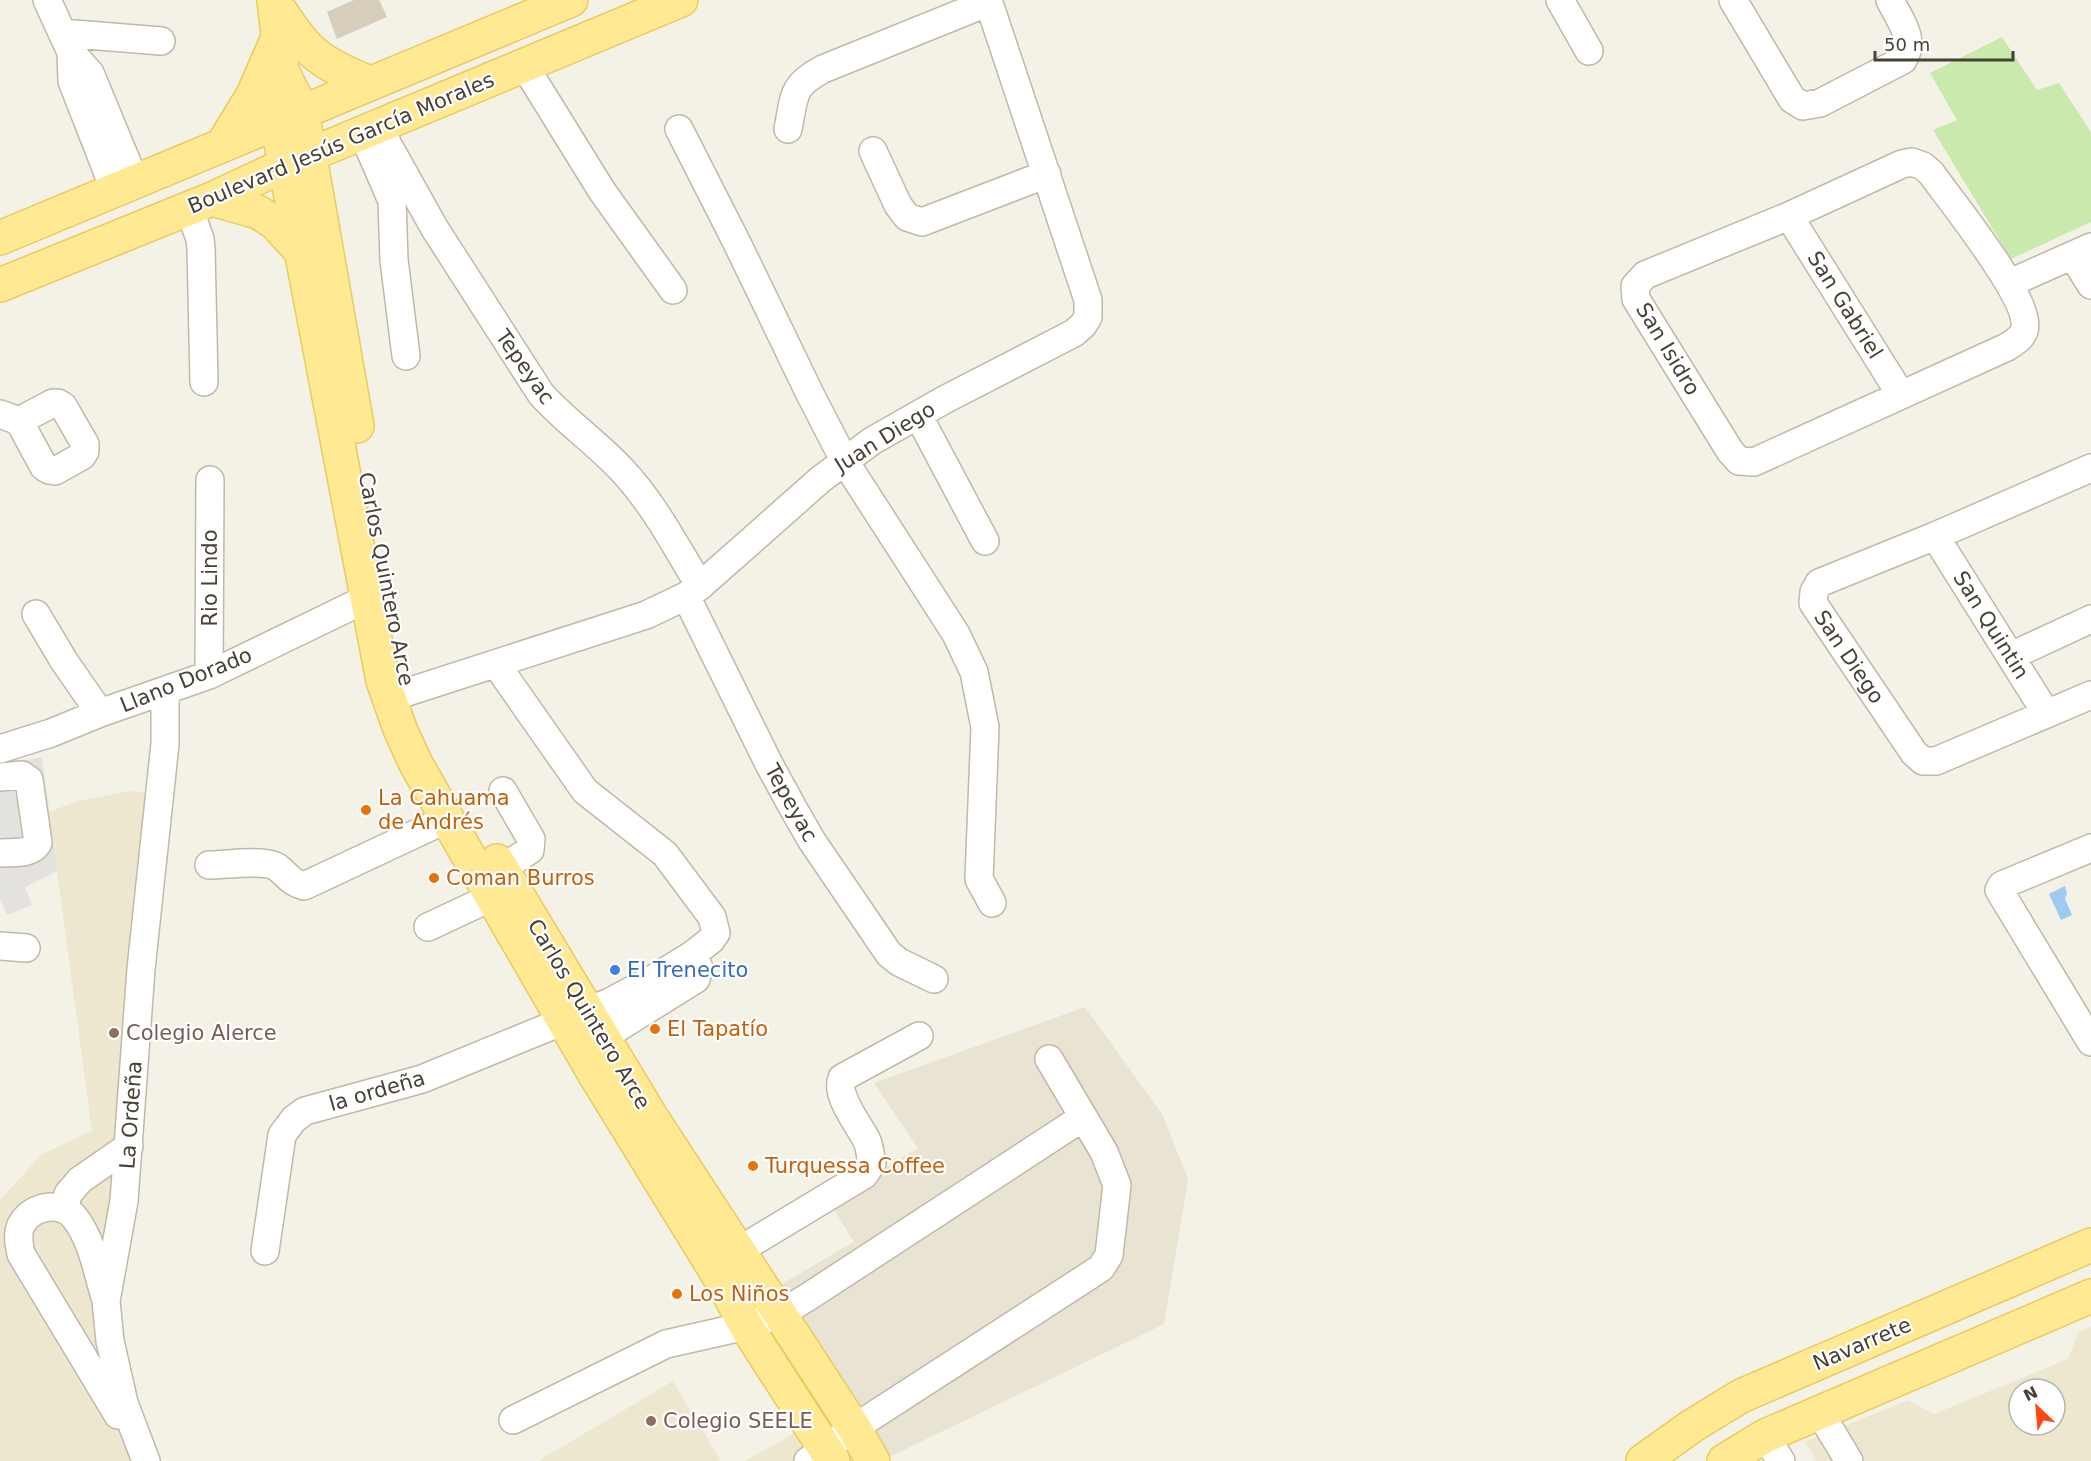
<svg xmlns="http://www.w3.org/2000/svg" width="2091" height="1461" viewBox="0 0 2091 1461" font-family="'DejaVu Sans',sans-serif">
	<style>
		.residential { fill: #e8e3d3 }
		.education { fill: #eee7cf; fill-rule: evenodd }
		.green { fill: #c9eaac }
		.parking { fill: #e4e2de }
		.water { fill: #9ecaf4 }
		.building { fill: #d6cdba }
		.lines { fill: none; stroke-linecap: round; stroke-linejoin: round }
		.minor-casing { stroke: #c0b9a8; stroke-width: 30 }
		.major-casing { stroke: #eacb5d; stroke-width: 36 }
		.minor { stroke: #fff; stroke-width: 27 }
		.major { stroke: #ffe993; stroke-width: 33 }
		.food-dot { fill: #e8710a; stroke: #fff; stroke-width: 2 }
		.shop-dot { fill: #3f7fe0; stroke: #fff; stroke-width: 2 }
		.education-dot { fill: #8d6e63; stroke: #fff; stroke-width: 2 }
		.labels { text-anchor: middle; stroke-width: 4.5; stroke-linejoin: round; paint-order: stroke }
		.street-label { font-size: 21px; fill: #474135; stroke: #fff }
		.food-label { font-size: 21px; fill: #c56008; stroke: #fff; text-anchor: start }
		.shop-label { font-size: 21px; fill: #366cbe; stroke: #fff; text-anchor: start }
		.education-label { font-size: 21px; fill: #785e54; stroke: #fff; text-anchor: start }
	</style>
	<rect width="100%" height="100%" fill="#f4f1e6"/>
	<path class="residential" d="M 1085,1007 L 1162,1114 L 1188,1179 L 1164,1324 L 881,1461 L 763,1295 L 854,1242 L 829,1201 L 918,1148 L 874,1083 Z"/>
	<path class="education" d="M 131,791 L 151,793 L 154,951 L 144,1115 L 121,1271 L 118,1318 L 131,1383 L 157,1461 L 0,1461 L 0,1200 L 42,1154 L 92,1131 L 49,812 L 78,801 Z
		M 2091,1327 L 2091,1461 L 1817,1461 L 1805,1442 L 1908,1400 L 1934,1414 L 2068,1359 L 2078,1333 ZM 2019,1389 L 2055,1389 L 2055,1425 L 2019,1425 Z
		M 673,1381 L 721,1461 L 538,1461 Z
		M 795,1433 L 812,1461 L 745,1461 Z"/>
	<path class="green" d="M 2002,37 L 2037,90 L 2059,83 L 2091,132 L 2091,222 L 2011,259 L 1933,130 L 1957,120 L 1930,73 Z"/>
	<path class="parking" d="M 42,757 L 57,871 L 25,887 L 32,905 L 7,915 L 0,899 L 0,765 Z"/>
	<path class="water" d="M 2065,886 L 2067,894 L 2065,899 L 2072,915 L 2061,920 L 2049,894 Z"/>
	<path class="building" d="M 354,0 L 379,0 L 387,17 L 337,39 L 327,12 Z"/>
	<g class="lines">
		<defs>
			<path id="minor" d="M 47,0 L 71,52 L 90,73 L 135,182
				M 1560,0 L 1589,51
				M 1733,0 L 1792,99 L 1803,106 L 1820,103 L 1903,60 C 1916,38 1900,21 1890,0
				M 62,33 L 161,41
				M 71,52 L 72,81 L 115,191
				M 524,65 L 602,191 L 673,290
				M 378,127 L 435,229 L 541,394 C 566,422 597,443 622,470 C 654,504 676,547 700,586
				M 679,129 L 737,243 L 810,394 L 844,460 L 956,634 L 974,672 L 985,727 L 979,879 L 992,903
				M 788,129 C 795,95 791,86 823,69 L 989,2
				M 363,134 L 392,201 L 394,260 L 406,356
				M 873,151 L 898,205 L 907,217 L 922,222 L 1047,174
				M 1912,162 L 1923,166 L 1931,173 C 1950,200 2034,302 2024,331 C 2021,339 2013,343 2007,347 L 1754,462 L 1739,461 L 1730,451 L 1636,299 L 1635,286 L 1645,275 L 1789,216 L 1902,164 Z
				M 189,208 L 200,239 L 201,249 L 204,382
				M 1789,216 L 1901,395
				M 2073,256 L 2091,285
				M 2010,283 L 2091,247
				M 0,414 L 19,421 L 44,467 L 49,470 L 55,471 L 82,456 L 85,451 L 85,444 L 63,406 L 58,403 L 53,403 L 19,421
				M 918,415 L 985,541
				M 2091,468 L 1935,536 L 1819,583 L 1814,592 L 1813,603 L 1914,753 L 1923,761 L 1936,761 L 2091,695
				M 1935,536 L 2046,713
				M 686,596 L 769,764 L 793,808 L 812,841 L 889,954 L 899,962 L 934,979
				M 36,614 L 64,661 L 100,713
				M 2011,656 L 2091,619
				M 209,675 L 210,480
				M 389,698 L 646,615 L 686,596 L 700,586 L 821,479 L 872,441 L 944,400 L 1074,333 L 1083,325 L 1088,317 L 1088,300 L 988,0
				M 0,749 L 51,733 L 100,713 L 209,675 L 368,598
				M 0,777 L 22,775 L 29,780 L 38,843 C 31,855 13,852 0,853
				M 2091,848 L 2002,885 L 1999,890 L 2091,1042
				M 209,865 C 225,865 264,859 277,867 C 288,875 289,882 304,886 L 447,819
				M 501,869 L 530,850 L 531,839 L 503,791
				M 428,927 L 492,897
				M 0,946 L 26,948
				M 586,1044 L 611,1032 L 696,979 L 699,968 L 692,955
				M 65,1209 L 68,1194 L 80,1180 L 129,1146
				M 265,1251 L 282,1135 L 294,1119 L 305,1111 L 422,1079 L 610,1002 L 653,979 L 692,955 L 711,940 L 716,933 L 712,917 L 665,854 L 585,791 L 496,664
				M 738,1251 L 864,1175 L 872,1163 C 870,1155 870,1146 866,1139 C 858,1123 835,1096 842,1078 L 919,1036
				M 105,1297 C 97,1271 92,1240 75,1218 C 62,1201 34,1205 23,1222 C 16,1231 19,1244 21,1254 L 118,1415
				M 1820,1413 L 1849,1461
				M 513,1420 L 666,1344 L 746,1326 L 780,1314 L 808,1297 L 1082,1118
				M 1765,1436 L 1781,1461
				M 146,1461 L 124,1403 L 110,1341 L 106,1301 L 124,1201 L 141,969 L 165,744 L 165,691
				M 808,1461 L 854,1428 L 1101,1268 L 1109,1255 L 1117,1185 L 1104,1152 L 1049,1059"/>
			<path id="major" d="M 274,0 L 282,71 L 277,121 L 285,165 L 383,681 L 400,729 L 415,762 L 457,836 L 594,1073 L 722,1281 L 746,1326 L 833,1461
				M 277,6 C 307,53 318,62 370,83
				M 282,71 L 302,111 L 357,426
				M 223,144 L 253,95 L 276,42
				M 212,199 L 258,212 L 275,223 L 301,251
				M 0,238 L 571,0
				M 0,285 L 212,199 L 285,165 L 681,0
				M 497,861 L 650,1115 L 854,1428 L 873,1461
				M 1643,1461 L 1692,1426 L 1741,1396 L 2091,1245
				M 1724,1461 L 1765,1436 L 2091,1296"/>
		</defs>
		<use href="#minor" class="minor-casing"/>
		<use href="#major" class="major-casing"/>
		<use href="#minor" class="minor"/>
		<use href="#major" class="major"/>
	</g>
	<g class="food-dot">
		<circle cx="366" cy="810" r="6"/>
		<circle cx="434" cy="878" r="6"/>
		<circle cx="655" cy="1029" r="6"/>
		<circle cx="753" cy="1166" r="6"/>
		<circle cx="677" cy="1294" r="6"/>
	</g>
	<circle class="shop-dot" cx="615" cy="970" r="6"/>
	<g class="education-dot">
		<circle cx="114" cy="1033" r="6"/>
		<circle cx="651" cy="1421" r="6"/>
	</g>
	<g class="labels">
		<g class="street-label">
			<text transform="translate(341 143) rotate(-23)" y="7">Boulevard Jesús García Morales</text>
			<text transform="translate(1845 305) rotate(58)" y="7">San Gabriel</text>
			<text transform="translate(1668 349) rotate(59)" y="7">San Isidro</text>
			<text transform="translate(525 367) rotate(55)" y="7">Tepeyac</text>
			<text transform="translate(885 437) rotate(-32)" y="7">Juan Diego</text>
			<text transform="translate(210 578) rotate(-90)" y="7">Rio Lindo</text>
			<text transform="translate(386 579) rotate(79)" y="7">Carlos Quintero Arce</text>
			<text transform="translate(1991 625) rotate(58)" y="7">San Quintin</text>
			<text transform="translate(1849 657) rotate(56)" y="7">San Diego</text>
			<text transform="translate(186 680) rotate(-22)" y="7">Llano Dorado</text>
			<text transform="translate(791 803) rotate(61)" y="7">Tepeyac</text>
			<text transform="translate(589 1014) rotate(59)" y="7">Carlos Quintero Arce</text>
			<text transform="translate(377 1091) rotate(-16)" y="7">la ordeña</text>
			<text transform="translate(131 1115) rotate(-86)" y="7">La Ordeña</text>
			<text transform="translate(1862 1344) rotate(-23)" y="7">Navarrete</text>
		</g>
		<g class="food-label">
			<text x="378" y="805">La Cahuama<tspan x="378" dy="24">de Andrés</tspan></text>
			<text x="446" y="885">Coman Burros</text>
			<text x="667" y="1036">El Tapatío</text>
			<text x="765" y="1173">Turquessa Coffee</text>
			<text x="689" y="1301">Los Niños</text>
		</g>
		<g class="shop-label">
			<text x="627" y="977">El Trenecito</text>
		</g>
		<g class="education-label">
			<text x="126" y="1040">Colegio Alerce</text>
			<text x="663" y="1428">Colegio SEELE</text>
		</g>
	</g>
	<g transform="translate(2037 1407) rotate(334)"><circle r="28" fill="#ffffff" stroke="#b5b3ae" stroke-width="1.5"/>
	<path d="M0-4.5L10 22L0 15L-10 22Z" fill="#ff4811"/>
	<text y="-9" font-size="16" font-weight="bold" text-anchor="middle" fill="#474135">N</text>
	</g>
	<path d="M1875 51v9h138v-9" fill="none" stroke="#474135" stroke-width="3"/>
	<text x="1884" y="51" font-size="18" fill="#474135" stroke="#ffffff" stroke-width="4.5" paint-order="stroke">50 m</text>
</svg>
